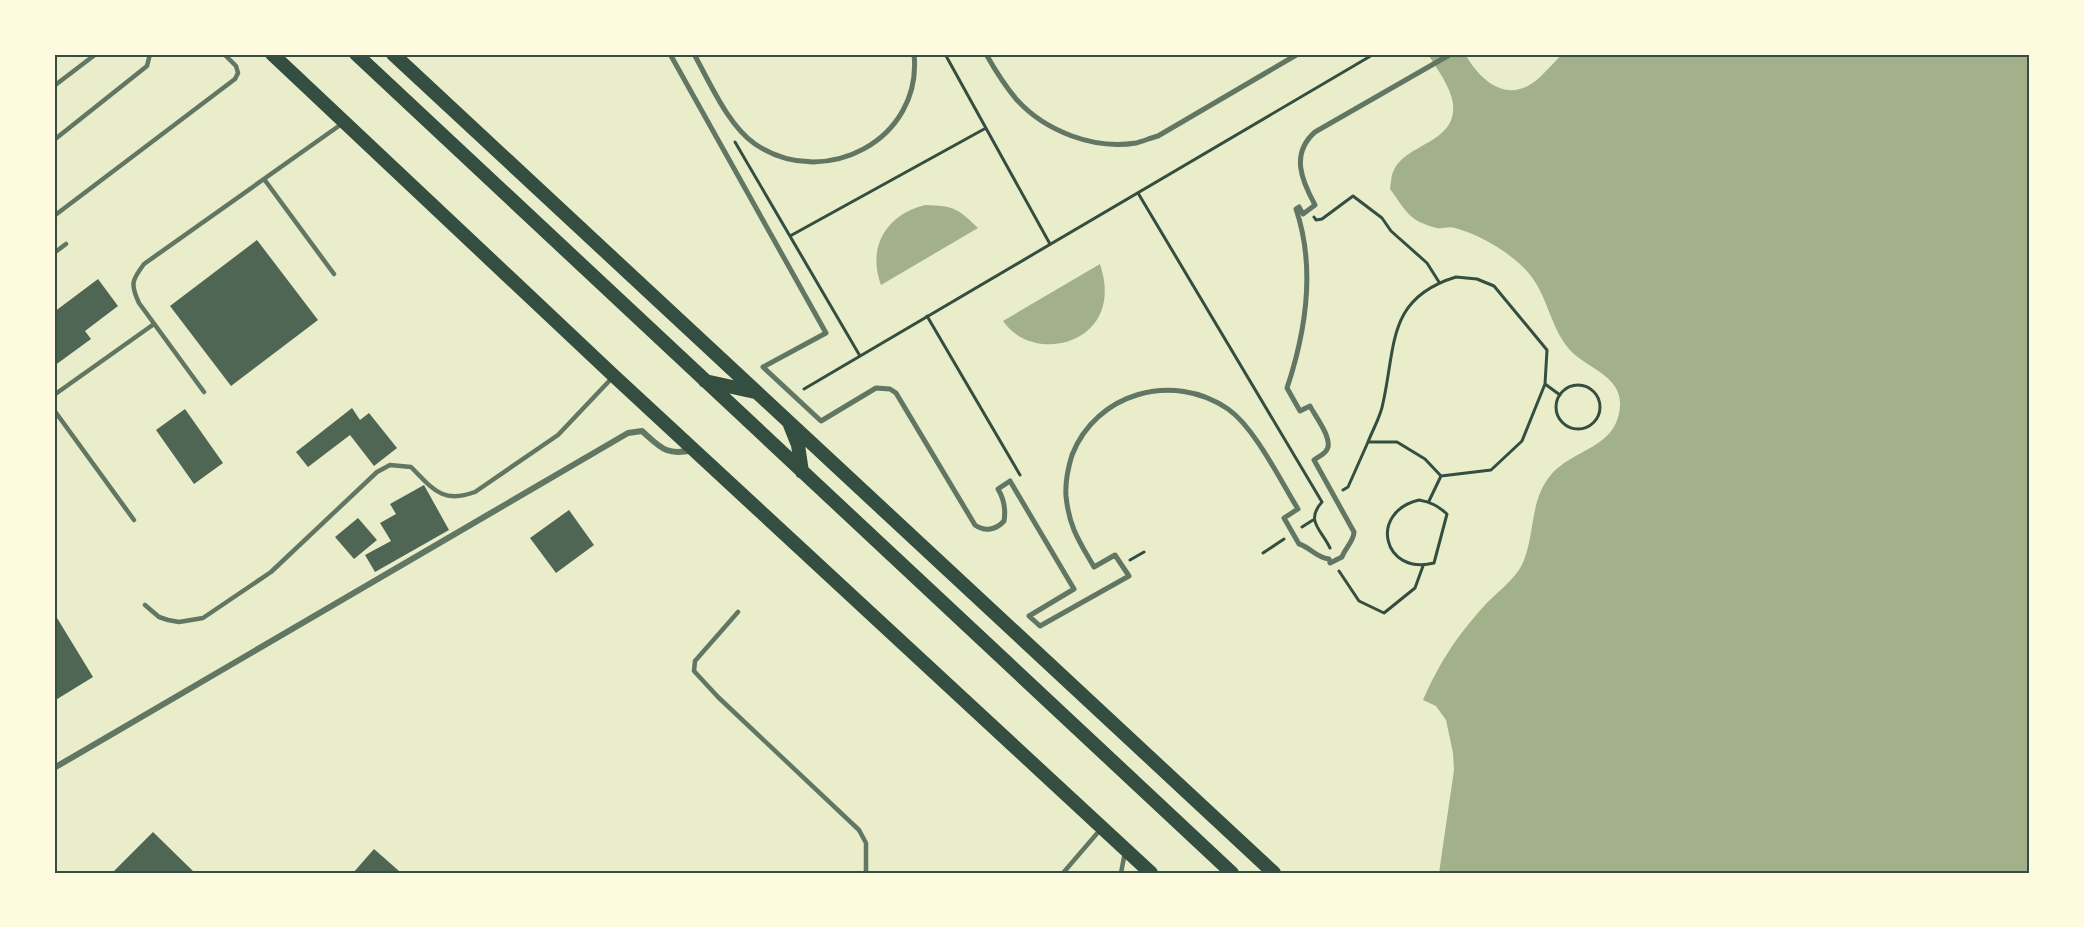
<svg xmlns="http://www.w3.org/2000/svg" width="2084" height="927" viewBox="0 0 2084 927" font-family="Cabin,sans-serif">
	<style>
		.water { fill: #a3b18a }
		.building { fill: #4f6655 }
		.lines { fill: none; stroke-linecap: round; stroke-linejoin: round }
		.path { stroke: #344e41; stroke-width: 3 }
		.service { stroke: #617663; stroke-width: 4.5 }
		.pedestrian { stroke: #617663; stroke-width: 5 }
		.minor { stroke: #617663; stroke-width: 6 }
		.primary { stroke: #344e41; stroke-width: 14 }
		.neatline { fill: none; stroke: #344e41; stroke-width: 2 }
	</style>
	<rect width="100%" height="100%" fill="#e9edc9"/>
	<path class="water" d="M 1428,54 L 1465,54 C 1482,83 1509,105 1539,78 C 1547,70 1555,62 1562,54 L 2030,54 L 2030,873 L 1439,873 L 1454,770 L 1453,753 L 1446,720 L 1436,706 L 1423,700 C 1440,662 1456,637 1484,606 C 1495,594 1510,583 1519,570 C 1536,543 1528,502 1550,476 C 1573,448 1617,449 1620,406 C 1622,378 1591,369 1574,354 C 1549,331 1550,295 1525,269 C 1506,250 1480,235 1455,228 C 1449,226 1443,229 1437,228 C 1431,227 1421,223 1416,220 C 1406,214 1397,198 1390,189 C 1391,183 1391,175 1394,170 C 1407,143 1457,143 1453,104 C 1451,87 1437,69 1428,54 Z
		M 925,205 C 955,206 957,208 978,228 L 881,285 C 867,247 886,215 925,205 Z
		M 1100,264 C 1104,277 1106,287 1104,301 C 1096,349 1029,359 1003,321 Z"/>
	<path class="building" d="M 257,240 L 318,320 L 231,386 L 170,306 Z
		M 98,279 L 118,306 L 85,331 L 91,339 L 54,366 L 54,312 Z
		M 352,408 L 360,420 L 369,413 L 397,448 L 374,466 L 350,435 L 308,467 L 296,452 Z
		M 185,409 L 223,463 L 194,484 L 156,430 Z
		M 424,485 L 449,530 L 375,572 L 365,555 L 391,541 L 380,523 L 396,514 L 390,504 Z
		M 569,510 L 594,545 L 556,573 L 530,538 Z
		M 358,518 L 377,540 L 354,559 L 335,537 Z
		M 54,613 L 93,677 L 54,701 Z
		M 153,832 L 195,873 L 112,873 Z
		M 374,849 L 399,871 L 397,873 L 353,873 Z"/>
	<g class="lines">
		<path class="path" d="M 945,54 L 1050,244
			M 735,142 L 860,356
			M 1138,193 L 1322,502
			M 1314,217 L 1316,220 L 1322,219 L 1353,196 L 1382,218 L 1391,231 L 1427,263 L 1439,282
			M 790,236 L 986,128
			M 1456,277 L 1477,279 L 1494,286 L 1547,350 L 1545,384 L 1522,441 L 1491,470 L 1441,476 L 1425,459 L 1397,442 L 1368,442 C 1373,429 1381,416 1383,403 C 1396,345 1387,298 1456,277 Z
			M 927,316 L 1020,475
			M 1545,384 L 1560,395
			M1556 407a22 22 0 1 1 44 0a22 22 0 1 1-44 0Z
			M 804,389 L 1374,54
			M 1343,490 L 1348,487 L 1368,442
			M 1419,500 C 1431,502 1438,506 1447,514 L 1434,563 C 1383,576 1368,512 1419,500 Z
			M 1429,501 L 1441,476
			M 1322,502 C 1305,521 1321,529 1330,548
			M 1302,527 L 1313,520
			M 1263,553 L 1284,539
			M 1130,560 L 1144,552
			M 1339,571 L 1359,601 L 1384,613 L 1415,588 L 1423,566"/>
		<path class="service" d="M 54,86 L 96,54
			M 54,140 L 147,66 L 150,54
			M 264,179 L 334,274
			M 54,216 L 235,79 L 238,73 L 236,66 L 224,54
			M 54,253 L 66,244
			M 204,392 L 139,303 C 130,284 132,280 144,264 L 343,123
			M 54,395 L 154,324
			M 54,410 L 134,520
			M 145,605 L 159,617 L 168,620 L 179,622 L 203,618 L 271,572 L 377,472 L 390,465 L 411,467 C 433,489 442,504 475,492 L 558,435 L 612,378
			M 738,612 L 695,661 L 694,671 L 718,697 L 859,830 L 866,843 L 866,873
			M 1063,873 L 1100,830
			M 1121,873 L 1125,852"/>
		<path class="pedestrian" d="M 670,54 L 826,333 L 763,367 L 821,421 L 876,388 L 890,389 L 896,393 L 975,525 C 985,532 996,530 1004,521 C 1006,509 1004,499 998,489 L 1010,481 L 1074,589 L 1029,616 L 1040,626 L 1129,576 L 1115,555 L 1094,567 C 1079,541 1069,527 1066,496 C 1065,482 1068,468 1072,455 C 1096,393 1173,371 1228,409 C 1255,428 1280,480 1298,509 L 1284,518 L 1299,544 C 1310,547 1315,557 1329,559 L 1330,563 L 1342,557 C 1345,548 1354,541 1354,532 L 1314,460 C 1318,457 1323,455 1326,451 C 1335,441 1315,416 1310,406 L 1300,411 L 1287,388 C 1306,331 1316,268 1296,209 L 1299,207 L 1303,214 L 1315,205 C 1302,181 1290,154 1315,132 L 1451,54
			M 694,54 C 710,83 728,125 755,144 C 824,191 923,140 914,54
			M 986,54 C 995,70 1005,86 1017,100 C 1045,131 1094,150 1136,143 C 1143,141 1151,138 1158,136 L 1298,54"/>
		<path class="minor" d="M 54,768 L 628,433 L 642,431 C 661,448 666,456 693,450"/>
		<path class="primary" d="M 272,54 L 614,376 L 1151,873
			M 356,54 L 1232,873
			M 393,54 L 1274,873
			M 705,381 L 755,392
			M 790,425 L 798,445 L 802,472"/>
	</g>
	<rect width="2084" height="927" fill="none" stroke="#fefae0" stroke-width="111"/>
	<rect x="56" y="56" width="1972" height="816" class="neatline"/>
</svg>
